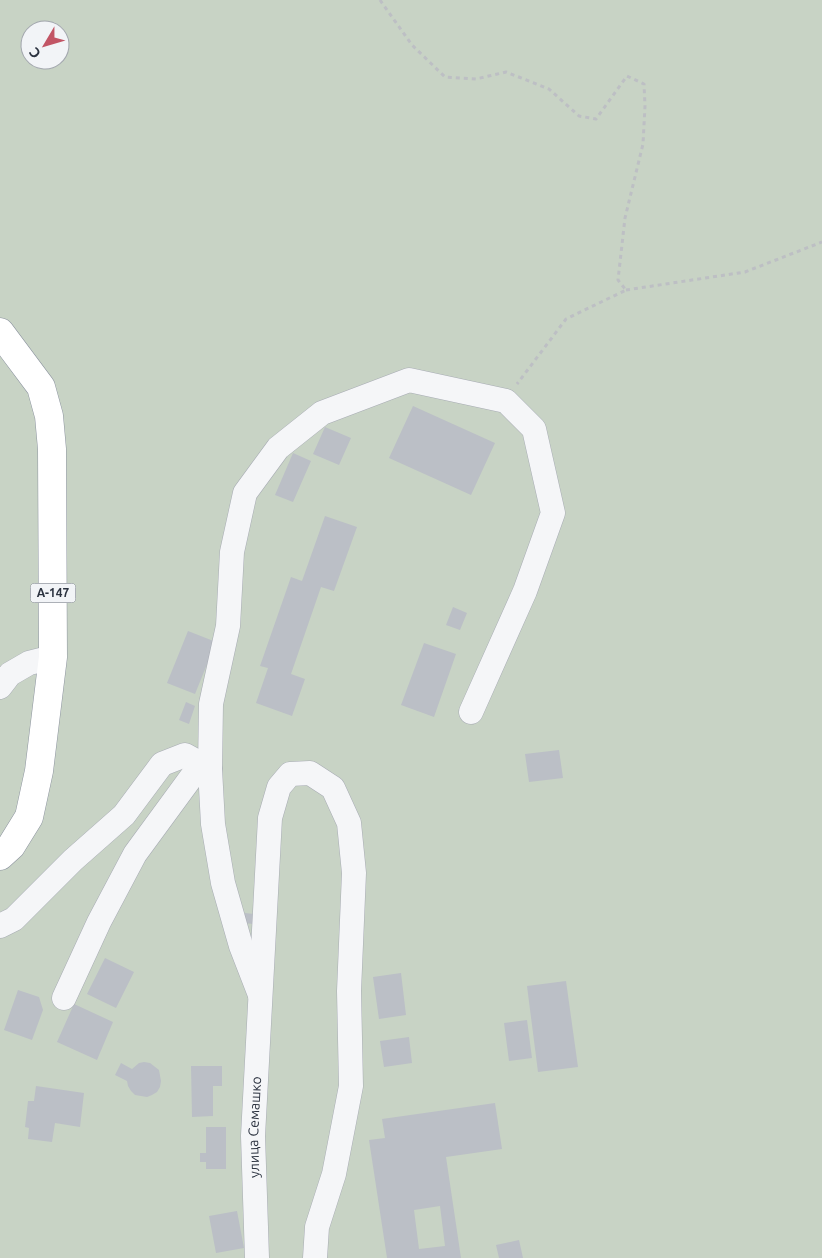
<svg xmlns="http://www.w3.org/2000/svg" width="822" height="1258" viewBox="0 0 822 1258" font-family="Ubuntu,sans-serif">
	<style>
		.green { fill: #c8d3c5; fill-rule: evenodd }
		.building { fill: #bbbfc6; fill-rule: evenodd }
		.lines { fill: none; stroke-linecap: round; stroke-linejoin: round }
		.minor-casing { stroke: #a8acb4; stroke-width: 25 }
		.highway-casing { stroke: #8c939f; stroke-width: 29 }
		.path { stroke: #bdbfc4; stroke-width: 3; stroke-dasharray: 4 4; stroke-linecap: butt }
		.minor { stroke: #f5f6f8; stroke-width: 24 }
		.highway { stroke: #fff; stroke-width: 28 }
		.labels { text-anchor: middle; stroke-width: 4; stroke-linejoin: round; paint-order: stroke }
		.shield { fill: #f2f4f7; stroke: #676d77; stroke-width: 1 }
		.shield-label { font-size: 12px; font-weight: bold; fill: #2c3340 }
		.street-label { font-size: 14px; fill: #2c3340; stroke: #f2f4f7 }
	</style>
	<rect width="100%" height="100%" fill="#e3e5ea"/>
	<path class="green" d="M 0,0 L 822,0 L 822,1258 L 0,1258 ZM 30,30 L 60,30 L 60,60 L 30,60 Z"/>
	<path class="building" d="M 413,406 L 495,443 L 471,495 L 389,458 Z
		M 325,427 L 351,438 L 339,465 L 313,454 Z
		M 293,453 L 311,461 L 293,502 L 275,495 Z
		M 325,516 L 357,527 L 334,591 L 321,587 L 291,674 L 305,679 L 292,716 L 256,703 L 268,668 L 260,666 L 291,577 L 302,581 Z
		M 453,607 L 467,613 L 460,630 L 446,625 Z
		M 188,631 L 216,642 L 195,694 L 167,683 Z
		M 424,643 L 456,654 L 434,717 L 401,705 Z
		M 186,702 L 195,706 L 189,724 L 179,720 Z
		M 559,750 L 563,778 L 529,782 L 525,754 Z
		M 245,913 L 254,914 L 253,924 L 244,923 Z
		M 105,958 L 134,972 L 116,1008 L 87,994 Z
		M 401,973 L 406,1015 L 379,1019 L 373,977 Z
		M 566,981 L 578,1067 L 538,1072 L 527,986 Z
		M 18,990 L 39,997 L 43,1010 L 32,1040 L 4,1030 Z
		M 74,1004 L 113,1022 L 97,1060 L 57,1042 Z
		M 527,1020 L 532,1058 L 509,1061 L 504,1023 Z
		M 409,1037 L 412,1063 L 384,1067 L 380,1041 Z
		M 144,1062 L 150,1063 L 159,1070 L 161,1081 L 160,1087 L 157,1092 L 152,1095 L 147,1097 L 135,1095 L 131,1091 L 128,1086 L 127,1081 L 115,1075 L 121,1063 L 132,1069 L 139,1063 Z
		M 191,1066 L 222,1066 L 222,1086 L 213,1086 L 213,1116 L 192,1117 Z
		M 36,1086 L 84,1093 L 80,1127 L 55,1123 L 52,1142 L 28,1139 L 29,1128 L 25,1127 L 28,1101 L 34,1101 Z
		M 495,1103 L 502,1149 L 446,1157 L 461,1258 L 387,1258 L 369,1140 L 385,1138 L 382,1119 ZM 440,1206 L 445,1246 L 419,1249 L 414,1210 Z
		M 206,1127 L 226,1127 L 226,1169 L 206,1169 L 206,1162 L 200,1162 L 200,1153 L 206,1153 Z
		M 237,1211 L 244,1248 L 216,1253 L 209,1216 Z
		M 519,1240 L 523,1258 L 499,1258 L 496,1245 Z"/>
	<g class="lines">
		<defs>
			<g id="minor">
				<path d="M 0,687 L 10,674 L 29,663 L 53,657"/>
				<path d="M 0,926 L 14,919 L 73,860 L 124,815 L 162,764 L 185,755 L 210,769"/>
				<path d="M 260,995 L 241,946 L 223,883 L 213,824 L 210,769 L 211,704 L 228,626 L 232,552 L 245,493 L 278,448 L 322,413 L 409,380 L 506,401 L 534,429 L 553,513 L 525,591 L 471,712"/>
				<path d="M 64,998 L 99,922 L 135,854 L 201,764"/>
				<path id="s1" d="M 257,1258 L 253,1136 L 270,818 L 279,787 L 290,774 L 310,773 L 333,788 L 349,823 L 354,873 L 349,991 L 351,1086 L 334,1174 L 317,1227 L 315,1258"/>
			</g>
			<path id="highway" d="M 0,332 L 41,387 L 49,416 L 52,449 L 53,657 L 39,771 L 29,817 L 11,846 L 0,856"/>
		</defs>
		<use href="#minor" class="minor-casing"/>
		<use href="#highway" class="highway-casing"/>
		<path class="path" d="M 380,0 L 412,45 L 445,77 L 476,79 L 506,72 L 549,89 L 579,116 L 596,119 L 627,76 L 644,84 L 645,106 L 643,144 L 625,218 L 618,280 L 626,290 L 566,319 L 517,384
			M 626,290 L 745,272 L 822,242"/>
		<use href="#minor" class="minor"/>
		<use href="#highway" class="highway"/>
	</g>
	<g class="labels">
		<rect class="shield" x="30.5" y="583.5" width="45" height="19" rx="4"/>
		<g class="shield-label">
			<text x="53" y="597">А-147</text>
		</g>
		<g class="street-label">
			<text dy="5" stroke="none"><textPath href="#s1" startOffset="131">улица Семашко</textPath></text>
		</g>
	</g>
	<g transform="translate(45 45) rotate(232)"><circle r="24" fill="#f2f4f7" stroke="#a3a7ae"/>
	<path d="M0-4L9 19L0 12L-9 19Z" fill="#c25565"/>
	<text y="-8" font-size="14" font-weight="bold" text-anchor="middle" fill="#2c3340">С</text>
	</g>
</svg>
